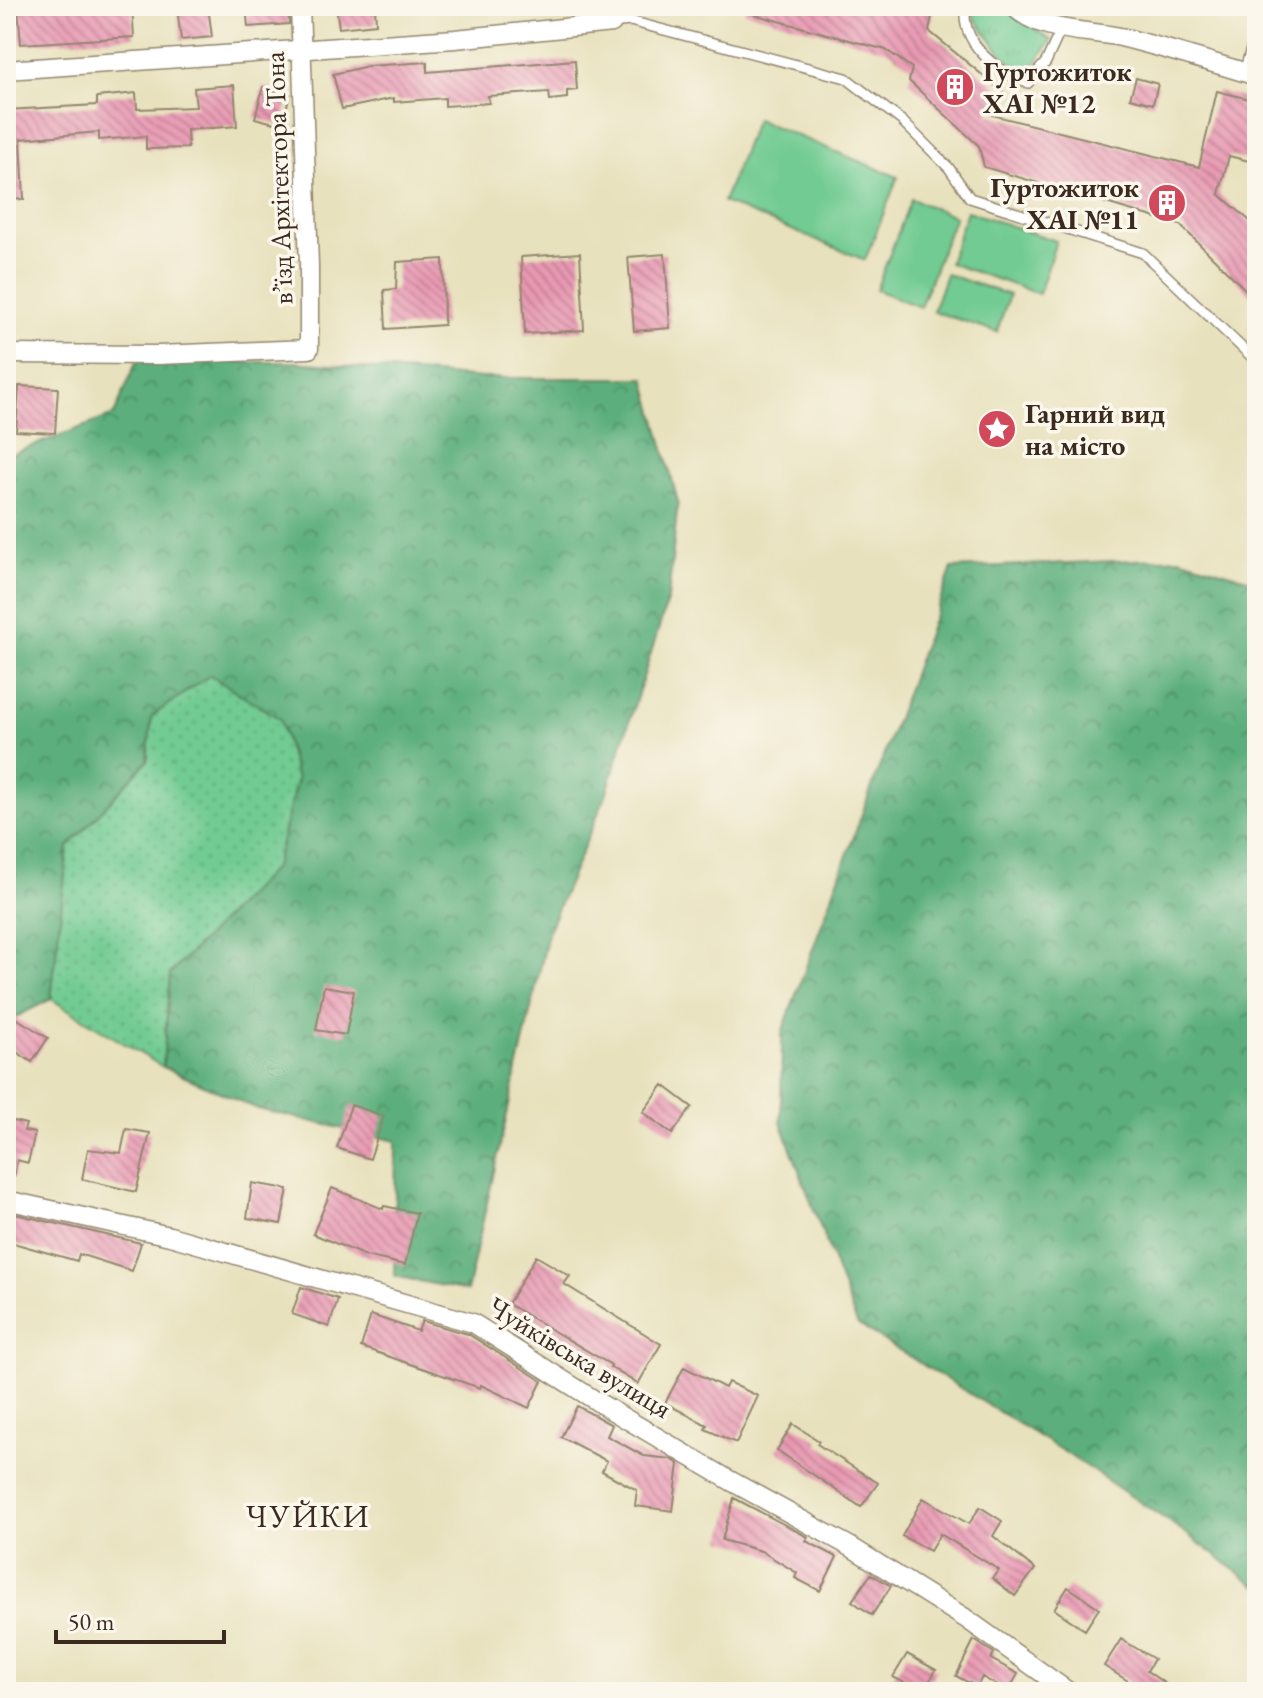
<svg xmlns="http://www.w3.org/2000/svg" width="1263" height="1698" viewBox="0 0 1263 1698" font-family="'EB Garamond',serif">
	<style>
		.grass { fill: url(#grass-dots); stroke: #567a58; stroke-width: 2 }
		.forest { fill: url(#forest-crowns); stroke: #4c6c4d; stroke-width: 2 }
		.park { fill: url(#park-tufts); stroke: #567a58; stroke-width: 2 }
		.pitch { fill: #71cb92; stroke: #567a58; stroke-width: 2 }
		.building { fill: url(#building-back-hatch) }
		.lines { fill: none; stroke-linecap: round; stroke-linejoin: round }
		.service-casing { stroke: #92866e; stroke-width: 12 }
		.minor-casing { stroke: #92866e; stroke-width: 21 }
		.service { stroke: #fff; stroke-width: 9 }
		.minor { stroke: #fff; stroke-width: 18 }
		.labels { text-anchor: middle; stroke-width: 7; stroke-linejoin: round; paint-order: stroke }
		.poi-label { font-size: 28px; font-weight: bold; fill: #3b2a1e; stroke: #fbf7ec; text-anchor: start }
		.street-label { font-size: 28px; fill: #3b2a1e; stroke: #fbf7ec }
		.quarter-label { font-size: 32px; letter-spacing: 2px; fill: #3b2a1e; stroke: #fbf7ec }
	</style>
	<defs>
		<pattern id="grass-dots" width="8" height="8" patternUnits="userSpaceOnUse" patternTransform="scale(2)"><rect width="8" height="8" fill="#71cb92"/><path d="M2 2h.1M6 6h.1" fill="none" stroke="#63ae7d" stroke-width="1.8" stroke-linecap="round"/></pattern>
		<pattern id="forest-crowns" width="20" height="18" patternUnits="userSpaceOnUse" patternTransform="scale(2)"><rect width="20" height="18" fill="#5caf7c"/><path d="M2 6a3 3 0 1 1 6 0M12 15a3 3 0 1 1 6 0" fill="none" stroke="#4d8f65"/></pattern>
		<pattern id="park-tufts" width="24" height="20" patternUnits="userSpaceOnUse" patternTransform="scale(2)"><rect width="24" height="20" fill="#71cb92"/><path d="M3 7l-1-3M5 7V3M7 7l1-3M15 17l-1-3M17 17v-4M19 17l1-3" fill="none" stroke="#63ae7d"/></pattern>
		<pattern id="building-back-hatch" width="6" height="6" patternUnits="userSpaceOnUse" patternTransform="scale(2)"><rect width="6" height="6" fill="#e898b2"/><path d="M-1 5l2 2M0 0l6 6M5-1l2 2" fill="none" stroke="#bd7c90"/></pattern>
	</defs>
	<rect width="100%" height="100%" fill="#fbf7ec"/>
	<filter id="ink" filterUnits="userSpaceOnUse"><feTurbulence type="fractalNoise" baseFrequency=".0125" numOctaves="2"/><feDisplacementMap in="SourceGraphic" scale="16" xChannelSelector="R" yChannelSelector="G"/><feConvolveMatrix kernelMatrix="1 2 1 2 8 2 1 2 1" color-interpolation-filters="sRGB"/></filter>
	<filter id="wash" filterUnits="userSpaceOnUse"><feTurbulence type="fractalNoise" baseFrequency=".006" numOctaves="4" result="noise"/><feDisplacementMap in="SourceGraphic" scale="32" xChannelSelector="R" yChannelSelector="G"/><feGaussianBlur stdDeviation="1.8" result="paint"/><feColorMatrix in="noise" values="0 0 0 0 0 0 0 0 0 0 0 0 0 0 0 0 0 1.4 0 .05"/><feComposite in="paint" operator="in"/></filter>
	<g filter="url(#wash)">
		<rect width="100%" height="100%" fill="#e8e1bd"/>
		<path class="grass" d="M 210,675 L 280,719 L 297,779 L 275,867 L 170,974 L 163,1067 L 51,999 L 68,847 L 147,761 L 152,716 Z"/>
		<path class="forest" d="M 136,362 L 295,362 L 482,378 L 645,378 L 678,502 L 668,599 L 606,795 L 549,929 L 467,1291 L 394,1276 L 396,1141 L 258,1109 L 163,1067 L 170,974 L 275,867 L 297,779 L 280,719 L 210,675 L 152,716 L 147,761 L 68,847 L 51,999 L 6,1022 L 6,456 L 114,415 Z
			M 1180,558 L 1257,582 L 1257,1586 L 1180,1529 L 1069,1455 L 857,1324 L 781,1122 L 782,1033 L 952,568 Z"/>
		<path class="park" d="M 988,6 L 1001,6 L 1051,40 L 1030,73 L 1024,74 L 1001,53 L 972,15 Z"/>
		<path class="pitch" d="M 756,119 L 898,177 L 865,260 L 723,202 Z
			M 911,199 L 955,216 L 920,307 L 876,290 Z
			M 967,211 L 1056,241 L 1039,294 L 949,263 Z
			M 946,274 L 1009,295 L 997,332 L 933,311 Z"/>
		<g id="blocks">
			<path class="building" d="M 44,6 L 132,6 L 134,37 L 21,44 L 18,8 Z
				M 208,6 L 212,37 L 181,40 L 177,7 Z
				M 246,6 L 288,6 L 289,24 L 248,27 Z
				M 336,6 L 375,6 L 376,24 L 339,28 Z
				M 745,6 L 934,6 L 929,31 L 1003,92 L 988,114 L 1199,167 L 1217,91 L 1257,101 L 1257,163 L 1229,156 L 1219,194 L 1257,227 L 1257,301 L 1180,225 L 984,167 L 979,146 L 909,81 L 912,68 L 886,50 L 745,12 Z
				M 575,60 L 577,90 L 567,91 L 567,98 L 550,100 L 549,92 L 488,96 L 489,103 L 445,106 L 445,98 L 394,102 L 394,98 L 342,109 L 333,74 L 368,66 L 427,62 L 427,72 Z
				M 1136,78 L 1158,84 L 1153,104 L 1130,98 Z
				M 234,85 L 237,126 L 187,130 L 188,148 L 146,149 L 146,136 L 99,140 L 99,132 L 21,139 L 24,199 L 6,200 L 6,110 L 97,105 L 97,97 L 136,93 L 137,109 L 196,107 L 194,88 Z
				M 263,87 L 290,94 L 282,125 L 255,118 Z
				M 580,253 L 584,330 L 525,334 L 521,257 Z
				M 665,254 L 670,328 L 634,331 L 628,257 Z
				M 443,259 L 444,325 L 386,329 L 384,290 L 396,289 L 397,262 Z
				M 19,386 L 58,388 L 55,433 L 16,431 Z
				M 324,986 L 354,991 L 346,1035 L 316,1030 Z
				M 13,1016 L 48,1038 L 32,1062 L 6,1045 L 6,1026 Z
				M 663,1085 L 692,1107 L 672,1134 L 643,1112 Z
				M 351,1105 L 384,1116 L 370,1159 L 337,1148 Z
				M 9,1120 L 26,1124 L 24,1131 L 35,1133 L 28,1163 L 17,1160 L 14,1177 L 6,1177 L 6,1127 Z
				M 126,1129 L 150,1133 L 136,1192 L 82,1179 L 88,1149 L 121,1153 Z
				M 252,1183 L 288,1189 L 281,1224 L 247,1218 Z
				M 332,1188 L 383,1209 L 384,1206 L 417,1213 L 405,1265 L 366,1256 L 313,1234 Z
				M 6,1212 L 141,1243 L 132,1271 L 79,1254 L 77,1261 L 6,1241 Z
				M 536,1256 L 570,1276 L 564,1284 L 661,1344 L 638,1384 L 610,1367 L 611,1365 L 508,1304 Z
				M 301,1287 L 338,1299 L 329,1327 L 292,1314 Z
				M 371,1315 L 418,1331 L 422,1321 L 468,1334 L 542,1381 L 529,1408 L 481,1385 L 480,1388 L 361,1347 Z
				M 684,1367 L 725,1388 L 728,1382 L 758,1396 L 736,1443 L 705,1429 L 707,1425 L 665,1403 Z
				M 577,1406 L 612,1425 L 607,1436 L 644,1456 L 671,1459 L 679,1464 L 673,1511 L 635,1506 L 637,1490 L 602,1471 L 607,1461 L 561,1437 Z
				M 793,1424 L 819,1441 L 817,1444 L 878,1483 L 861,1507 L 777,1450 Z
				M 734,1498 L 808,1537 L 806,1541 L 837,1557 L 820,1591 L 795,1578 L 797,1573 L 761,1551 L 722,1540 Z
				M 923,1498 L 969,1524 L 980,1507 L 1002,1521 L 993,1536 L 1035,1569 L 1015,1596 L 992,1578 L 999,1570 L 940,1534 L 930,1551 L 902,1536 Z
				M 871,1574 L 891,1586 L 872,1615 L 852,1601 Z
				M 1068,1587 L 1099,1608 L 1085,1630 L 1054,1609 Z
				M 1121,1639 L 1154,1659 L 1147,1671 L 1177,1692 L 1146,1692 L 1104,1666 Z
				M 974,1640 L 994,1653 L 991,1659 L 1018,1674 L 1008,1692 L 982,1677 L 977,1687 L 956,1676 Z
				M 907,1654 L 936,1670 L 923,1692 L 893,1677 Z"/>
		</g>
	</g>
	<g filter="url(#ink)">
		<use href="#blocks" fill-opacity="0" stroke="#92866e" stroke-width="2"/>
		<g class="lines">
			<defs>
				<path id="service" d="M 965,13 C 964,46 999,73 1028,83 L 1046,62 L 1062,27
					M 612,23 L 630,21 L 846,78 L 902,121 L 949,168 L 970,198 L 1143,253 L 1257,362
					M 1244,72 L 1257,29"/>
				<path id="minor" d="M 1013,6 C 1041,34 1089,29 1125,38 C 1169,49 1213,63 1257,76
					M 6,70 L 455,39 L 612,23 L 611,6
					M 6,354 L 158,355 L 309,349 L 309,265 L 300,6
					M 6,1200 L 170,1236 L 473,1323 L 601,1404 L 731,1481 L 851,1547 L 965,1618 L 1069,1692"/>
			</defs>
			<use href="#service" class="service-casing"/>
			<use href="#minor" class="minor-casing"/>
			<use href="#service" class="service"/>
			<use href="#minor" class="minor"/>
		</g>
	</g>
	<defs>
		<symbol id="building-disc" viewBox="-11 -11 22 22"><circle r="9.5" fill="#d1495b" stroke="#fbf7ec"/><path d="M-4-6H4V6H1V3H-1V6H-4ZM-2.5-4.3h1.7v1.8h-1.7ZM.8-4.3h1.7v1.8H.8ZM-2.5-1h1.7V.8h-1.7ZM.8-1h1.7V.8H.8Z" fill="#fff"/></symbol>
		<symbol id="sight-disc" viewBox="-11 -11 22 22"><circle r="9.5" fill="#d1495b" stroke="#fbf7ec"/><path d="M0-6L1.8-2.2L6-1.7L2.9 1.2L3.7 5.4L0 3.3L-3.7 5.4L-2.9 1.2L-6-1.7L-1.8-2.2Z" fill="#fff"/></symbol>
	</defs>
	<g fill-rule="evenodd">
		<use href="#building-disc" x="933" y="65" width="44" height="44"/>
		<use href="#building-disc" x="1145" y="181" width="44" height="44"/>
		<use href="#sight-disc" x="975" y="407" width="44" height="44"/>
	</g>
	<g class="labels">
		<g class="poi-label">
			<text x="983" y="81">Гуртожиток<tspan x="983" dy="32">ХАІ №12</tspan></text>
			<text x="1139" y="197" text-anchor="end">Гуртожиток<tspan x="1139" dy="32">ХАІ №11</tspan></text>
			<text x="1025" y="423">Гарний вид<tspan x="1025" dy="32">на місто</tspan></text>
		</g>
		<g class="street-label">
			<text transform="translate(278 178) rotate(-92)" y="10">в’їзд Архітектора Тона</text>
			<text transform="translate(580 1357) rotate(31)" y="10">Чуйківська вулиця</text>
		</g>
		<g class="quarter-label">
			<text x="308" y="1527">ЧУЙКИ</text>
		</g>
	</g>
	<rect width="1263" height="1698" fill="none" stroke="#fbf7ec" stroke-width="32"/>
	<path d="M56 1630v12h168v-12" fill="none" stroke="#3b2a1e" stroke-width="4"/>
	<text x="68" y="1630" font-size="24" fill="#3b2a1e" stroke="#fbf7ec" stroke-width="6" paint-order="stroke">50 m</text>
</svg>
